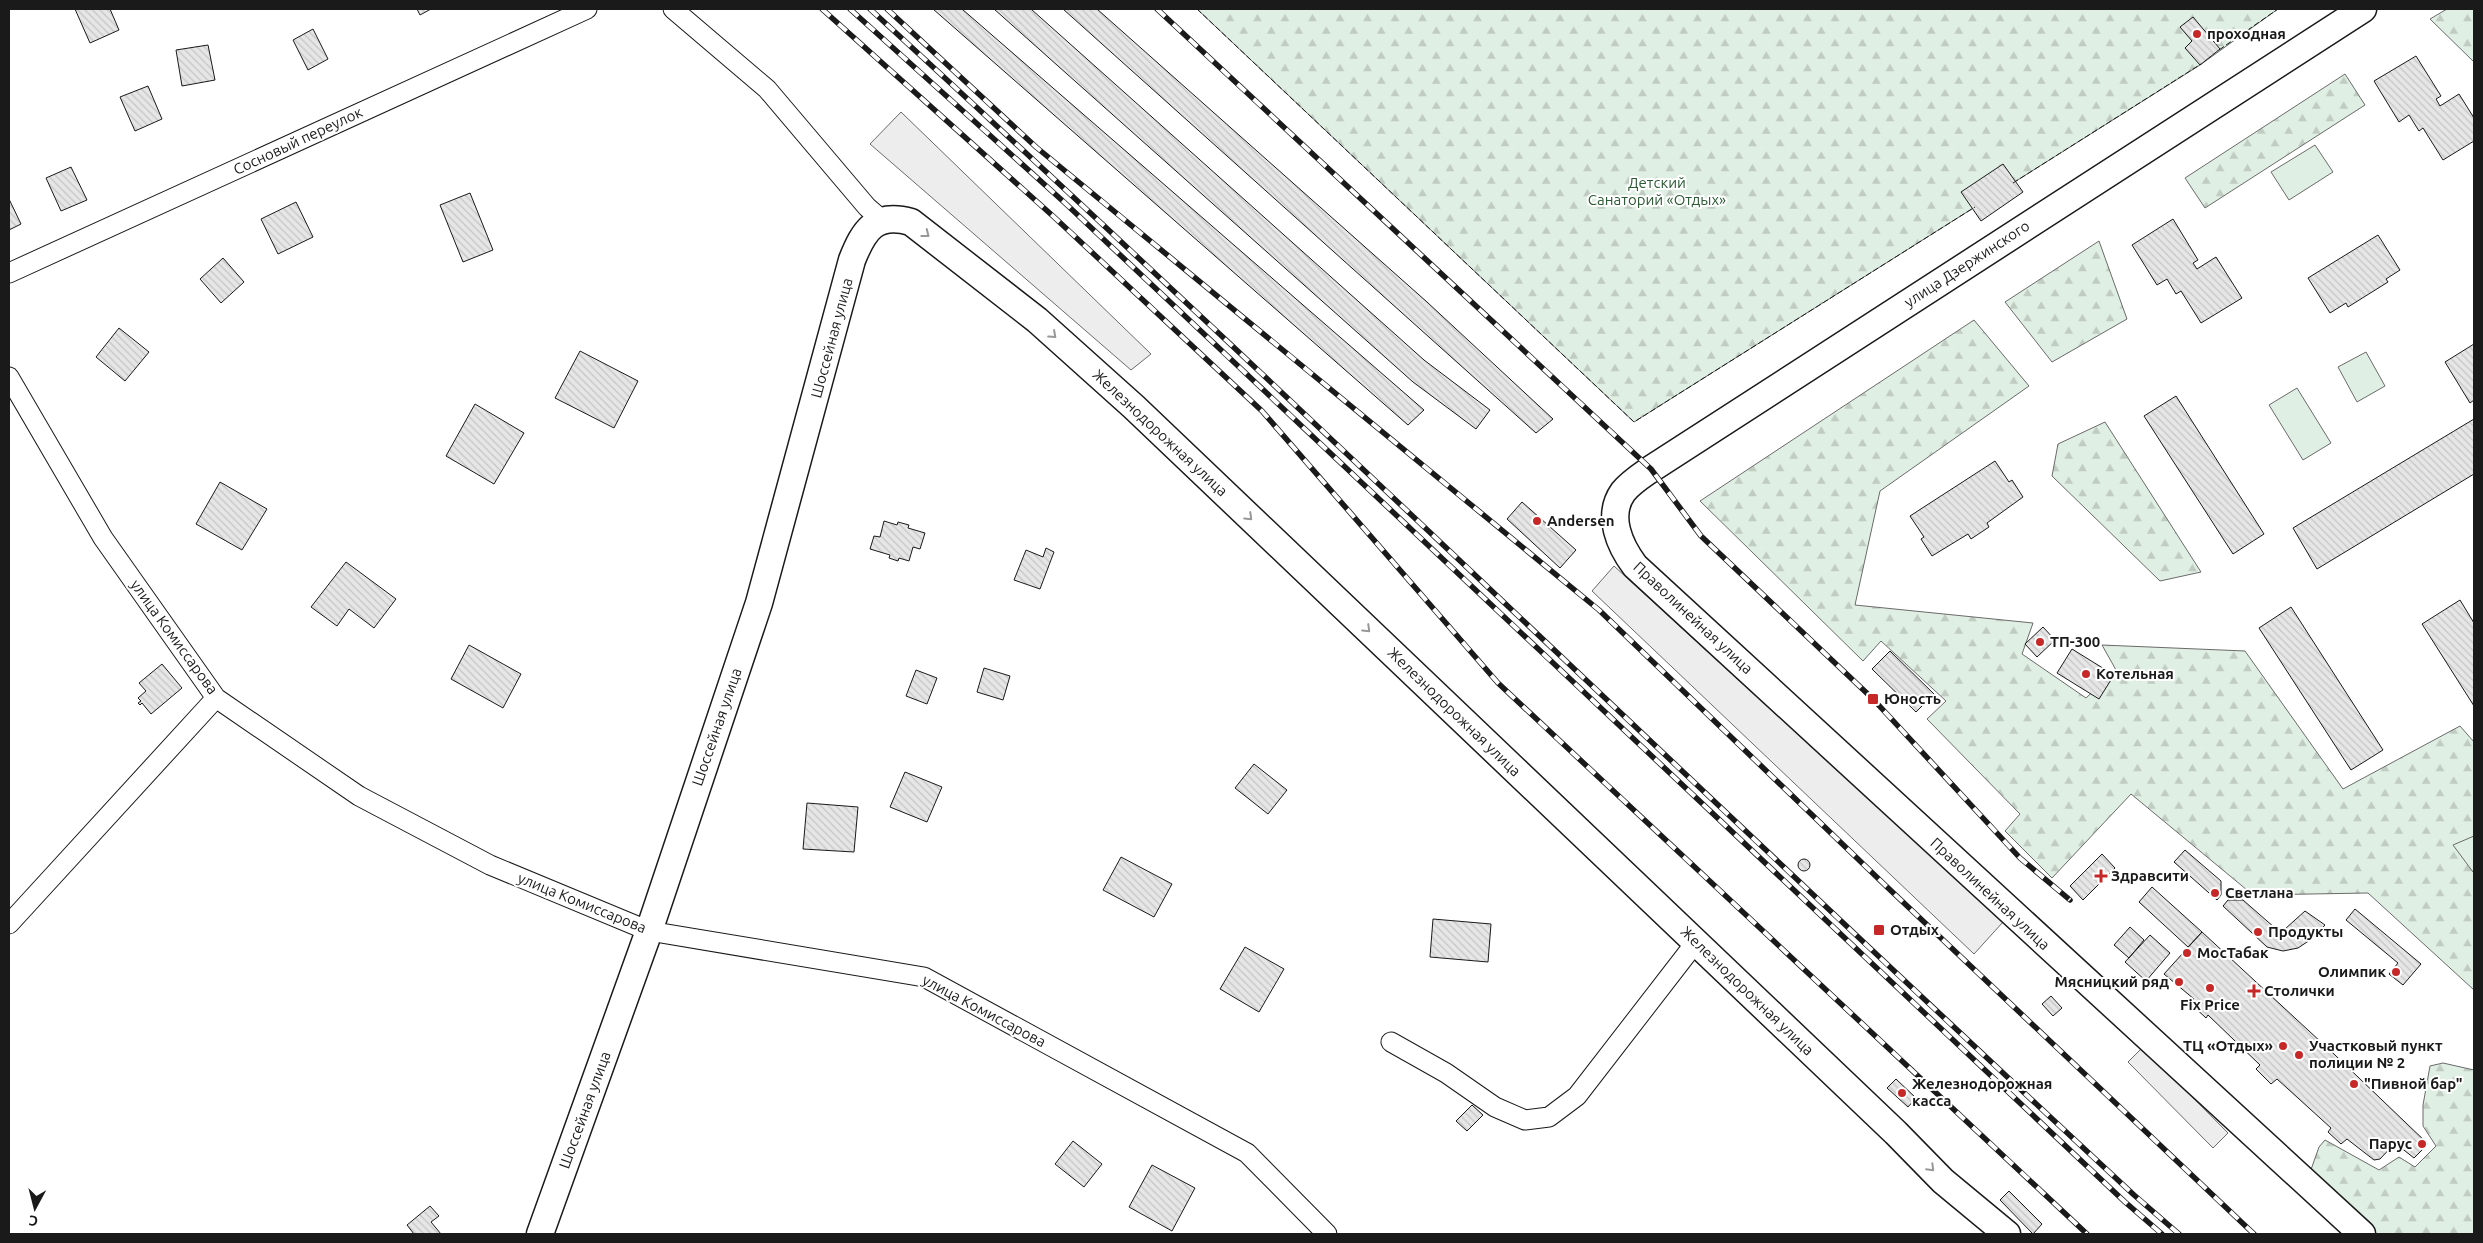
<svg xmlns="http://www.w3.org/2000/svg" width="2483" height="1243" viewBox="0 0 2483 1243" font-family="Ubuntu,sans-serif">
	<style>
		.forest { fill: url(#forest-firs); stroke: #6a6a6a }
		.park { fill: #e0efe3; stroke: #6a6a6a }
		.parking { fill: #ededed; stroke: #6a6a6a }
		.building { fill: url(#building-back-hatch); stroke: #1a1a1a }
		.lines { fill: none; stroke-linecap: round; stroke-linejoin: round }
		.street-casing { stroke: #1a1a1a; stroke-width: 21 }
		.secondary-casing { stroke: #1a1a1a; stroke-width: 29 }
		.street { stroke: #fff; stroke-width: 19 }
		.secondary { stroke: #fff; stroke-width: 26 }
		.rail-casing { stroke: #1a1a1a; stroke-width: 5.5 }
		.rail { stroke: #fff; stroke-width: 4; stroke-dasharray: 11; stroke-linecap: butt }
		.fence { stroke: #1a1a1a; stroke-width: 1; stroke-dasharray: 6 2.5; stroke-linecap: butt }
		.oneway { stroke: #989898 }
		.poi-dot { fill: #c62828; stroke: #fff; stroke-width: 2 }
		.labels { text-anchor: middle; stroke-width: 4; stroke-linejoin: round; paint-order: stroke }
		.poi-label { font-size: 15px; font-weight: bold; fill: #1a1a1a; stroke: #fff; text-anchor: start }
		.street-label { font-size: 15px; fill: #1a1a1a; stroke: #fff }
		.park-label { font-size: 15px; fill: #2b5a34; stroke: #fff }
	</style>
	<defs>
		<pattern id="forest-firs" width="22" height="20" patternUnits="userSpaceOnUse" patternTransform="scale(1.25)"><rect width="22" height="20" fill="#e0efe3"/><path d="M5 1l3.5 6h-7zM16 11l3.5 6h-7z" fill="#c0ccc2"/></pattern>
		<pattern id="building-back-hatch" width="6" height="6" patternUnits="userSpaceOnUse" patternTransform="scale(1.25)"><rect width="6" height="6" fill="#e6e6e6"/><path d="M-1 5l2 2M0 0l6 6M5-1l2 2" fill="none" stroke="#c5c5c5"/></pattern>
	</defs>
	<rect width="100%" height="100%" fill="#fff"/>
	<path class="forest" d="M 1197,9 L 2278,9 L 2200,65 L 1634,422 Z
		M 2447,9 L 2474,9 L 2474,62 L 2430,19 Z
		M 2345,74 L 2365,105 L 2205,208 L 2185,178 Z
		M 2099,241 L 2127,319 L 2052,362 L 2005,302 Z
		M 1974,320 L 2029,386 L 1880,491 L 1855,605 L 2033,623 L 2022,654 L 2086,698 L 2116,670 L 2102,645 L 2245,651 L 2343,789 L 2460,726 L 2474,742 L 2474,990 L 2368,893 L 2253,895 L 2131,794 L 2052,878 L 2005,831 L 2020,814 L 1927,719 L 1946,701 L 1881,641 L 1863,661 L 1700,501 Z
		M 2105,422 L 2201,572 L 2160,581 L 2052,476 L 2058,444 Z
		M 2443,1063 L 2474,1070 L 2474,1234 L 2370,1234 L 2308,1178 L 2319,1147 L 2325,1140 L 2379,1170 L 2399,1157 L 2415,1167 L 2436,1146 L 2423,1126 L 2423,1105 L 2430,1066 Z"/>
	<path class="park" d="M 2315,145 L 2333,172 L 2289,200 L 2271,172 Z
		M 2366,352 L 2385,386 L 2357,402 L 2338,367 Z
		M 2297,388 L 2331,443 L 2303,460 L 2269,405 Z
		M 2474,836 L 2474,872 L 2473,872 L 2453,845 Z"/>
	<path class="parking" d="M 901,112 L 1151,354 L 1131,370 L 870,144 Z
		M 1614,566 L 2003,922 L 1974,954 L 1592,591 Z
		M 2143,1047 L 2228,1133 L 2213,1148 L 2128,1062 Z"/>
	<path class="building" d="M 75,9 L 110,9 L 119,30 L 90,43 Z
		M 417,9 L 431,9 L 420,15 Z
		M 933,9 L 962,9 L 1424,410 L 1408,425 Z
		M 994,9 L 1031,9 L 1424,360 L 1490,410 L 1476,429 L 1413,382 Z
		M 1063,9 L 1097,9 L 1427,302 L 1553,419 L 1536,433 Z
		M 2193,17 L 2220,49 L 2200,65 L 2185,48 L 2192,41 L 2180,27 Z
		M 313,29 L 328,59 L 308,70 L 293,40 Z
		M 208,45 L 215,80 L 182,86 L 176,50 Z
		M 2416,56 L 2441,96 L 2436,99 L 2440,106 L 2459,94 L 2474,118 L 2474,141 L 2443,160 L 2423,128 L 2419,131 L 2409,115 L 2399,122 L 2374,81 Z
		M 148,86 L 162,119 L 135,131 L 120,97 Z
		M 2003,164 L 2023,192 L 1981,221 L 1961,192 Z
		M 71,167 L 87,200 L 61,211 L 46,178 Z
		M 470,193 L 493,250 L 463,262 L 440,205 Z
		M 9,199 L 21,224 L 9,230 Z
		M 296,202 L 313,237 L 278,254 L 261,219 Z
		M 2173,219 L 2198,260 L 2193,263 L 2197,269 L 2216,257 L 2242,298 L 2201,323 L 2181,291 L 2176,294 L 2167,279 L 2157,285 L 2132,245 Z
		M 2378,235 L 2400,270 L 2386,279 L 2388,282 L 2348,307 L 2346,303 L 2330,313 L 2308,278 Z
		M 223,258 L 244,282 L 221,303 L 200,279 Z
		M 119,328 L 149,352 L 125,381 L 96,357 Z
		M 2474,344 L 2474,400 L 2470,403 L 2445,362 Z
		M 580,351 L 638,381 L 614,428 L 555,398 Z
		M 2176,396 L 2264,534 L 2233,554 L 2144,416 Z
		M 475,404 L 524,433 L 494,484 L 446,456 Z
		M 2474,419 L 2474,474 L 2317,569 L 2293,528 Z
		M 1995,461 L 2009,482 L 2012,480 L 2023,497 L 1987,523 L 1989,527 L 1971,539 L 1968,534 L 1932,556 L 1921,539 L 1924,537 L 1910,516 Z
		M 220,482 L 267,509 L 242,550 L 196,524 Z
		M 1522,502 L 1576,550 L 1560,568 L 1507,519 Z
		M 884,521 L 897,525 L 898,522 L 909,525 L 908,528 L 925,533 L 920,549 L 913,547 L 909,561 L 899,558 L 898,561 L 889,558 L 890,555 L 870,549 L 874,536 L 880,537 Z
		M 1046,548 L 1054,552 L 1040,589 L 1014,580 L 1026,550 L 1043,557 Z
		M 346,562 L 396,599 L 374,628 L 349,609 L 337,626 L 311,607 Z
		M 2460,600 L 2474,623 L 2474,706 L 2422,624 Z
		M 2291,607 L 2383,750 L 2351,770 L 2259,628 Z
		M 2043,627 L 2055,640 L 2037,657 L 2025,644 Z
		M 469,645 L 521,674 L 503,708 L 451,679 Z
		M 2072,649 L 2114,675 L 2099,699 L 2057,673 Z
		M 1890,651 L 1934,694 L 1916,712 L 1872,669 Z
		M 162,664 L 182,688 L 151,714 L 142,703 L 140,705 L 138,703 L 141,701 L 138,698 L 146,691 L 139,683 Z
		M 984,668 L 1010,676 L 1003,700 L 977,692 Z
		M 916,670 L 937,678 L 927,704 L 906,696 Z
		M 1254,764 L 1287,790 L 1268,814 L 1235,788 Z
		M 905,772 L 942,787 L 927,822 L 890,807 Z
		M 807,803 L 858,807 L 854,852 L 803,849 Z
		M 2185,850 L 2221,881 L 2221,895 L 2217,900 L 2174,862 Z
		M 2102,854 L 2115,868 L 2083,900 L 2070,886 Z
		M 1121,857 L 1172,884 L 1154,917 L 1103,890 Z
		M1798 865a6 6 0 1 1 12 0a6 6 0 1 1-12 0Z
		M 2152,887 L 2202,932 L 2188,947 L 2139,902 Z
		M 2228,900 L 2243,900 L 2275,928 L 2285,929 L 2305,911 L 2325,925 L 2313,938 L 2298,948 L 2283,951 L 2267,947 L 2223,906 Z
		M 2355,909 L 2421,964 L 2403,985 L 2389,974 L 2398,963 L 2346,920 Z
		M 1433,919 L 1491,924 L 1488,962 L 1430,957 Z
		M 2130,927 L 2144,940 L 2129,958 L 2114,945 Z
		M 2202,932 L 2335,1055 L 2428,1144 L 2414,1158 L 2395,1143 L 2380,1159 L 2374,1160 L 2347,1139 L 2341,1144 L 2328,1132 L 2331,1128 L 2277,1079 L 2271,1084 L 2256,1069 L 2260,1065 L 2208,1015 L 2206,1018 L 2190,1003 L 2194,999 L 2164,974 Z
		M 2150,935 L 2170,953 L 2146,981 L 2125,962 Z
		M 1245,947 L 1284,969 L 1259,1012 L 1220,989 Z
		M 2051,996 L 2062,1008 L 2053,1016 L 2042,1004 Z
		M 1896,1079 L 1916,1098 L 1908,1107 L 1887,1088 Z
		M 1472,1105 L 1483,1115 L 1467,1131 L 1456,1121 Z
		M 1073,1141 L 1102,1164 L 1084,1187 L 1055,1164 Z
		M 1152,1165 L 1195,1188 L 1172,1231 L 1129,1207 Z
		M 2009,1191 L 2042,1224 L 2033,1234 L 2000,1200 Z
		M 430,1206 L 439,1216 L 431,1222 L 441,1234 L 414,1234 L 407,1225 Z"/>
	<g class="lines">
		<defs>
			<path id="street" d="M 673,9 L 767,89 L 867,207 L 882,220
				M 9,273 L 587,9
				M 9,377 L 103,538 L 216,698 L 359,796 L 490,865 L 649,931 L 924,977 L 1247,1153 L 1327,1234
				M 9,924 L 216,698
				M 1391,1042 L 1446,1073 L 1495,1107 L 1525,1120 L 1549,1117 L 1577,1096 L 1696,942"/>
			<path id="secondary" d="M 540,1234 L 649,931 L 759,603 L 852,260 C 864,230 875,212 911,222 L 1037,320 L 1134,407 L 1896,1133 L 1943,1181 L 2007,1234
				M 2362,1234 L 1635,566 C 1620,546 1606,516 1623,492 C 1630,483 1641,476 1651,469 L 2363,9"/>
		</defs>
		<use href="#street" class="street-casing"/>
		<use href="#secondary" class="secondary-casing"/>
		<use href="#street" class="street"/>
		<use href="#secondary" class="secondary"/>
		<defs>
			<path id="rail" d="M 822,9 L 1054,217 L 1262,411 L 1498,683 L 2087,1234
				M 850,9 L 1065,203 L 2125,1202 L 2162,1234
				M 870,9 C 1296,400 1710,802 2134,1195 L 2179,1234
				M 887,9 L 1036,147 L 1599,610 L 1886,886 L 2254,1234
				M 1157,9 L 1651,469 L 1701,536 L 1873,699 L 2020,858 L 2070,900"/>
		</defs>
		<use href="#rail" class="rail-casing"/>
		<use href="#rail" class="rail"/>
		<path class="fence" d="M 1197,9 L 1634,422 L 1975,207
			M 2219,50 L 2278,9
			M 2013,183 L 2201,64"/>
	</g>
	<defs><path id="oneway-chevron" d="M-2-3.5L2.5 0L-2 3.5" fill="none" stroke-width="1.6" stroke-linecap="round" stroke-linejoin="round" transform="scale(1.25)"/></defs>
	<g class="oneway">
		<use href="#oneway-chevron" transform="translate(926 234) rotate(38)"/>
		<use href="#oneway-chevron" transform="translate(1053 335) rotate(42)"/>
		<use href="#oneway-chevron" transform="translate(1249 517) rotate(44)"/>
		<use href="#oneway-chevron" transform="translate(1367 629) rotate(44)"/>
		<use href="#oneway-chevron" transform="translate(1931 1168) rotate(45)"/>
	</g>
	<g class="poi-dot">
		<circle cx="2197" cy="34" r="5"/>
		<circle cx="1537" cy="521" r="5"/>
		<circle cx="2040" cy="642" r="5"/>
		<circle cx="2086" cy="674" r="5"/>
		<rect x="1867" y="693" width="12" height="12" rx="2.5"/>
		<path d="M2098.5 868.5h5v5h5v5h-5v5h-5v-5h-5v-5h5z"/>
		<circle cx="2215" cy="893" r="5"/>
		<rect x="1873" y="924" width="12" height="12" rx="2.5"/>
		<circle cx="2258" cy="932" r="5"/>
		<circle cx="2187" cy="953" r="5"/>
		<circle cx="2396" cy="972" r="5"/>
		<circle cx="2179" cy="982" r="5"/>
		<circle cx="2210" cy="988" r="5"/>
		<path d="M2251.5 983.5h5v5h5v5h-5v5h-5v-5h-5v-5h5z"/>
		<circle cx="2283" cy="1046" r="5"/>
		<circle cx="2299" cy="1055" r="5"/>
		<circle cx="2354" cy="1084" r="5"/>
		<circle cx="1902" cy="1093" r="5"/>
		<circle cx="2422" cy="1144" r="5"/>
	</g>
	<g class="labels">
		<g class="poi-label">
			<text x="2207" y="39">проходная</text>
			<text x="1547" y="526">Andersen</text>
			<text x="2050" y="647">ТП-300</text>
			<text x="2096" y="679">Котельная</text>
			<text x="1884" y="704">Юность</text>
			<text x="2111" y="881">Здравсити</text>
			<text x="2225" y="898">Светлана</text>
			<text x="1890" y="935">Отдых</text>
			<text x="2268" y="937">Продукты</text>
			<text x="2197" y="958">МосТабак</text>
			<text x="2386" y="977" text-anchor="end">Олимпик</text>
			<text x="2169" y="987" text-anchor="end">Мясницкий ряд</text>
			<text x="2264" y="996">Столички</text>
			<text x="2210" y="1010" text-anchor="middle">Fix Price</text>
			<text x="2273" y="1051" text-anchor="end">ТЦ «Отдых»</text>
			<text x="2309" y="1051">Участковый пункт<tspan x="2309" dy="17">полиции № 2</tspan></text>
			<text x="1912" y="1089">Железнодорожная<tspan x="1912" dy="17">касса</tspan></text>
			<text x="2364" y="1089">"Пивной бар"</text>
			<text x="2412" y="1149" text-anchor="end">Парус</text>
		</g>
		<g class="street-label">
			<text transform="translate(298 141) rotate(-25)" y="5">Сосновый переулок</text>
			<text transform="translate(1967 264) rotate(-33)" y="5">улица Дзержинского</text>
			<text transform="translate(832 338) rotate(-75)" y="5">Шоссейная улица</text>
			<text transform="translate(1160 433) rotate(43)" y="5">Железнодорожная улица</text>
			<text transform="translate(1693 618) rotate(43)" y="5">Праволинейная улица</text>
			<text transform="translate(174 637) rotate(54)" y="5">улица Комиссарова</text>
			<text transform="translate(1454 712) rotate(44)" y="5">Железнодорожная улица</text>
			<text transform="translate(717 727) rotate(-71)" y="5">Шоссейная улица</text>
			<text transform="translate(1990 894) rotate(43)" y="5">Праволинейная улица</text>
			<text transform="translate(582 903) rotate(22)" y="5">улица Комиссарова</text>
			<text transform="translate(1747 991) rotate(44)" y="5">Железнодорожная улица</text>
			<text transform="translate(984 1011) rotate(28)" y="5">улица Комиссарова</text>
			<text transform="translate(585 1110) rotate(-70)" y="5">Шоссейная улица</text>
		</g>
		<g class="park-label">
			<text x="1657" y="188">Детский<tspan x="1657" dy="17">Санаторий «Отдых»</tspan></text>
		</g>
	</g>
	<rect width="2483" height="1243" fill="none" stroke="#1a1a1a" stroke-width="20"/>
	<g transform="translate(35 1208) rotate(187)" stroke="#ffffff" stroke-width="4" paint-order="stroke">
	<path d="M0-4L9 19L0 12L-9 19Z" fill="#1a1a1a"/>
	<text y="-8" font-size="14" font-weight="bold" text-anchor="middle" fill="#1a1a1a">С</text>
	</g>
</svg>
